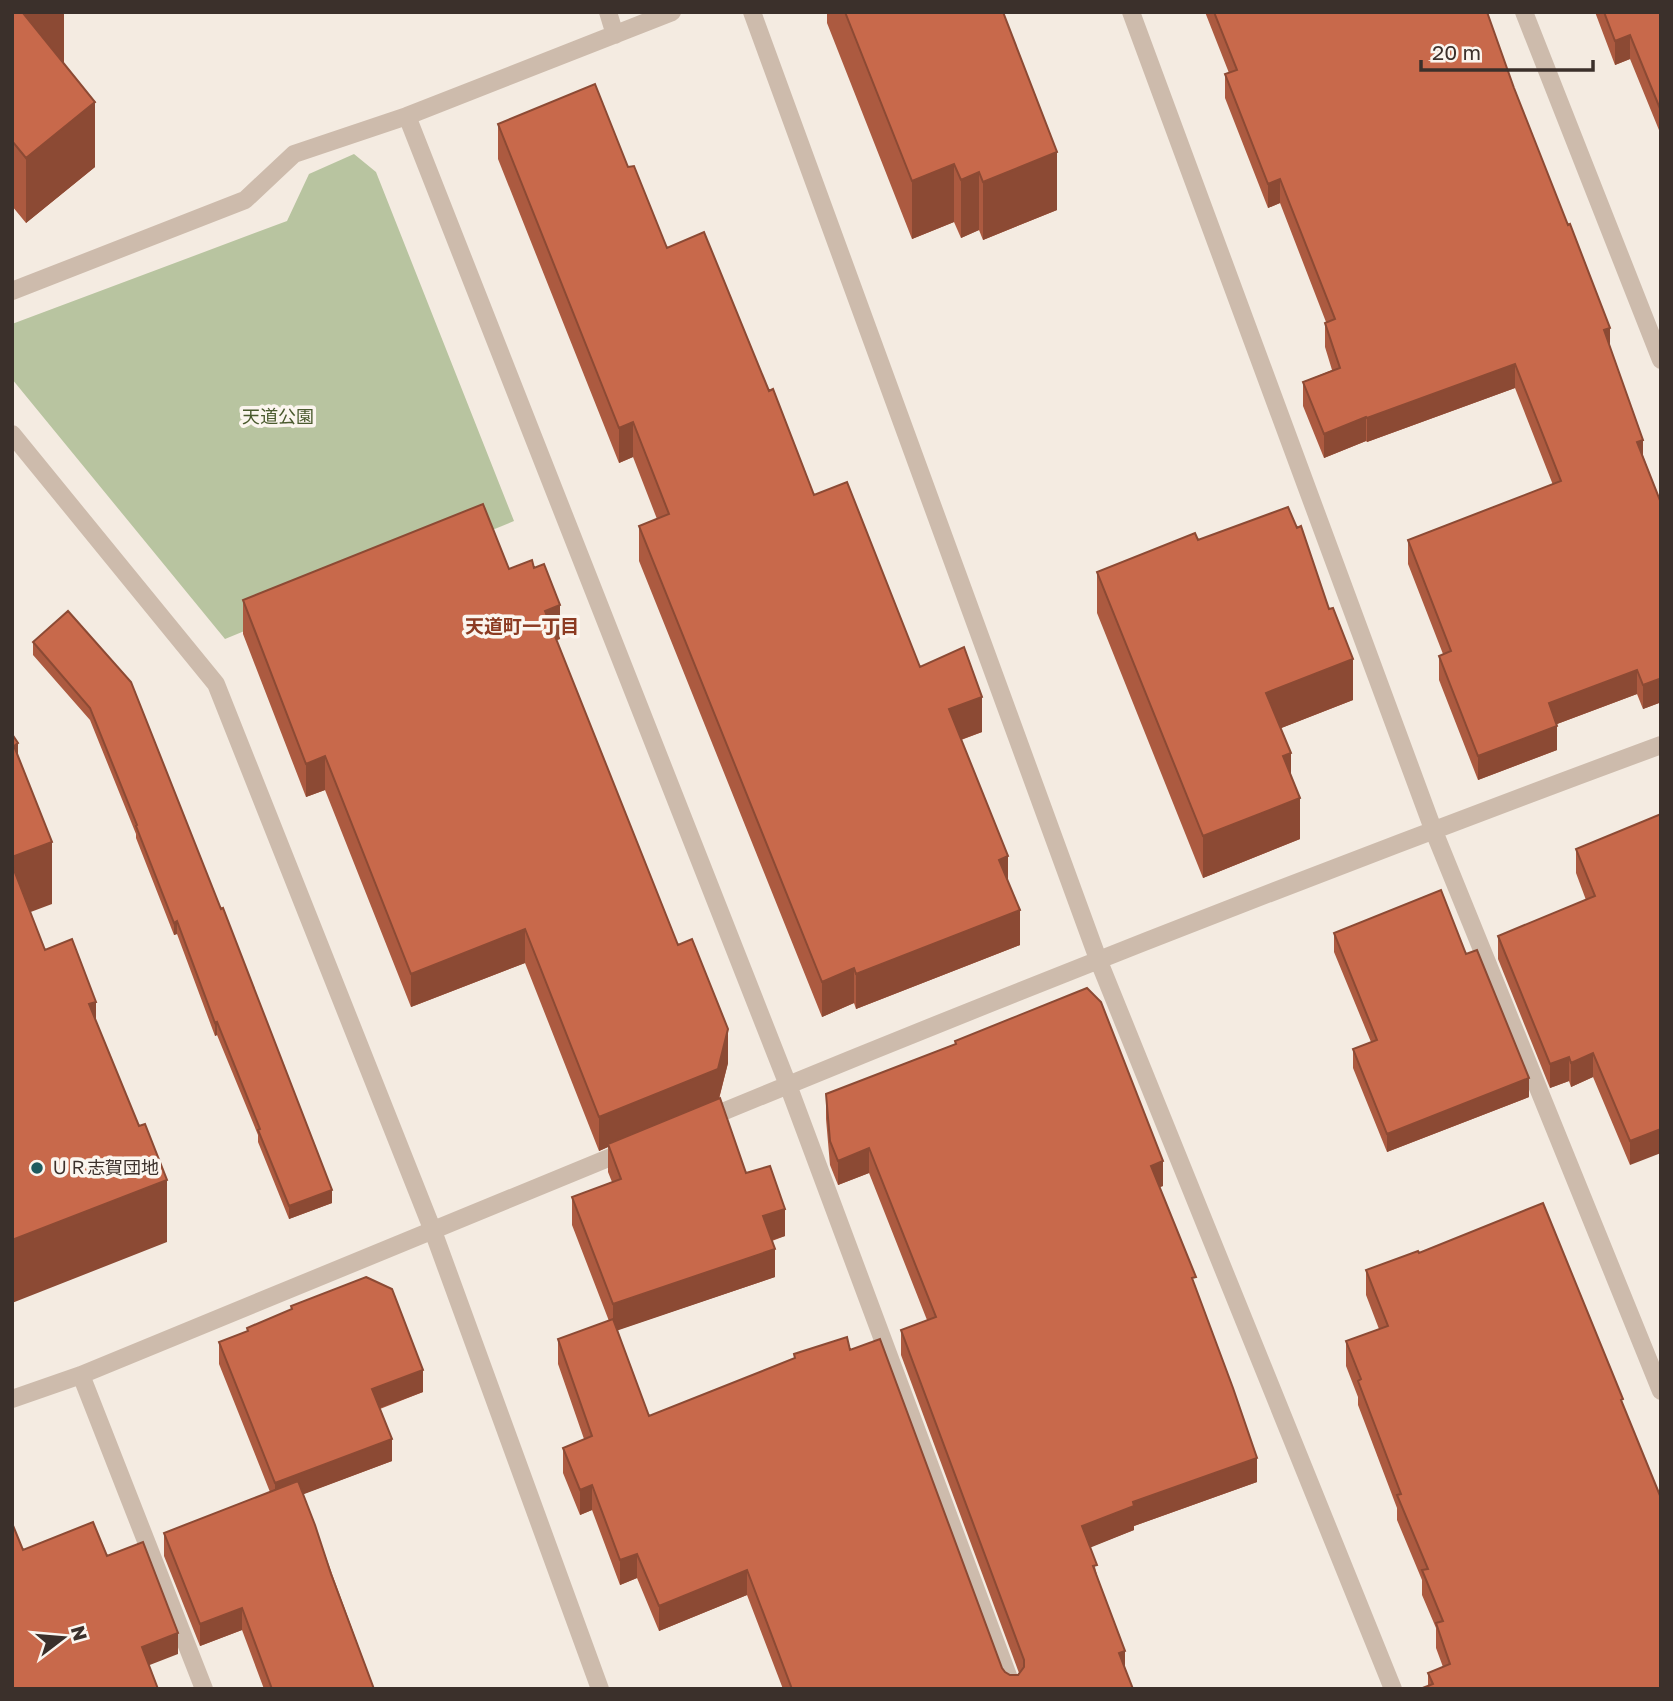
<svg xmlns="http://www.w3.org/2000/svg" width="1673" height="1701" viewBox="0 0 1673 1701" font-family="'Golos Text','Noto Sans JP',sans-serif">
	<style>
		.green { fill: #b8c4a0 }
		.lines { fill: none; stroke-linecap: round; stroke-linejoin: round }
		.minor { stroke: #cdbbac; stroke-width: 18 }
		.wall { fill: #ac5a40 }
		.shaded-wall { fill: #8c4a34 }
		.building { fill: #c8694b; stroke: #8c4a34; stroke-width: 2 }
		.poi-dot { fill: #1f5a5e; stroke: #fbf5ee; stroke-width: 2.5 }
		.labels { text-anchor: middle; stroke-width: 7; stroke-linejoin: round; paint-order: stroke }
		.park-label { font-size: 18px; fill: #4a5a2e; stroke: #fbf5ee }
		.poi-label { font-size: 18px; fill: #3b302b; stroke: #fbf5ee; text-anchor: start }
		.neighbourhood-label { font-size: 19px; font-weight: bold; fill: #8c3b22; stroke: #fbf5ee }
	</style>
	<rect width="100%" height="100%" fill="#f4ebe1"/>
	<path class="green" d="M 354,154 L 376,172 L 514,521 L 225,639 L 12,379 L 12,324 L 287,221 L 309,174 Z"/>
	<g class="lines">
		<path class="minor" d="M 608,12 L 615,35
			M 752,12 L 1098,959 L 1393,1689
			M 1131,12 L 1433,829 L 1661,1391
			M 1524,12 L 1661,360
			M 407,116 L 788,1085 L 1013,1689
			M 12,291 L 245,200 L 294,154 L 407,116 L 672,12
			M 12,434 L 216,684 L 433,1231 L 600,1689
			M 703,1120 C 1020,989 1339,864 1661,745
			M 81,1375 L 204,1689
			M 12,1399 L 81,1375 L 628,1150"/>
	</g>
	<path class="wall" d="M 12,12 L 64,12 L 64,63 L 63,63 L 95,167 L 26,223 L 12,206 Z
		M 827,12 L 1003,12 L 1057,210 L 983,240 L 979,230 L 961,238 L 954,222 L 912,239 L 827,23 Z
		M 1205,12 L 1487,12 L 1514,88 L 1610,347 L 1643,456 L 1661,503 L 1661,708 L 1659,703 L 1643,709 L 1637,694 L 1557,724 L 1557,750 L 1478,780 L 1439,680 L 1439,656 L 1443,654 L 1408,564 L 1408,540 L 1553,485 L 1515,388 L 1367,442 L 1366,441 L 1324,458 L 1303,406 L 1303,382 L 1332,370 L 1325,347 L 1325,323 L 1326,322 L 1280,203 L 1268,208 L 1225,98 L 1225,74 L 1229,73 Z
		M 1595,12 L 1661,12 L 1661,135 L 1630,59 L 1615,65 Z
		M 498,124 L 628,167 L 667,248 L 769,391 L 814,495 L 920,667 L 982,732 L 961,740 L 1008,881 L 1020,945 L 856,1009 L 854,1003 L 822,1017 L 639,561 L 639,526 L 657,519 L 633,457 L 619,463 L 498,159 Z
		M 1198,540 L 1353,700 L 1281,728 L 1291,776 L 1300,839 L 1203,878 L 1097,613 L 1097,572 Z
		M 243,600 L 560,639 L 556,640 L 678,945 L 728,1063 L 719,1099 L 746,1173 L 785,1236 L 772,1241 L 775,1277 L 617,1330 L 649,1416 L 794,1359 L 794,1354 L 850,1350 L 1002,1668 L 1005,1672 L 1010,1675 L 1018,1675 L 1019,1673 L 901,1355 L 901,1330 L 927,1320 L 869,1173 L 838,1185 L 830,1165 L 826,1119 L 826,1094 L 955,1044 L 955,1041 L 1163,1186 L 1160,1187 L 1196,1288 L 1257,1482 L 1134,1526 L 1134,1530 L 1090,1547 L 1097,1575 L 1125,1668 L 1133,1689 L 783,1689 L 747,1595 L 659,1631 L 637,1578 L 620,1585 L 592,1510 L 580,1515 L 563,1473 L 563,1448 L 584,1439 L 558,1364 L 558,1339 L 609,1321 L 572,1225 L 572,1197 L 612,1182 L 608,1172 L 608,1147 L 599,1151 L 525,963 L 411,1007 L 325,790 L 306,797 L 243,634 Z
		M 68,611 L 332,1203 L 289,1219 L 258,1142 L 258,1135 L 217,1035 L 215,1036 L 177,934 L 174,935 L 136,838 L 136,834 L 90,720 L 33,655 L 33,642 Z
		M 1661,814 L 1630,1165 L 1593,1077 L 1571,1087 L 1569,1081 L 1550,1088 L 1498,959 L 1498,936 L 1586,900 L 1576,873 L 1576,849 Z
		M 1334,933 L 1466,954 L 1529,1097 L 1387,1152 L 1353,1068 L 1353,1049 L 1371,1042 L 1334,952 Z
		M 1419,1253 L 1623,1405 L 1661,1689 L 1428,1686 L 1428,1673 L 1443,1667 L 1436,1648 L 1436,1628 L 1422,1595 L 1422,1580 L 1397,1520 L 1397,1508 L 1358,1405 L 1358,1397 L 1346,1366 L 1346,1341 L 1379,1329 L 1366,1295 L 1366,1270 Z
		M 291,1306 L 423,1392 L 380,1409 L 392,1461 L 303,1494 L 374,1689 L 264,1689 L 242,1630 L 200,1646 L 164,1556 L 164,1533 L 270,1492 L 219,1364 L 219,1342 L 247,1331 L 247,1328 L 291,1310 Z"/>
	<path class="shaded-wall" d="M 24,12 L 64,12 L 64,63 L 23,77 L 23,13 Z
		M 1630,35 L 1630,59 L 1615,65 L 1615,41 Z
		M 95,102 L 95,167 L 26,223 L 26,158 Z
		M 1057,152 L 1057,210 L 983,240 L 983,182 Z
		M 954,164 L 954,222 L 912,239 L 912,181 Z
		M 979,172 L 979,230 L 961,238 L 961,180 Z
		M 1280,179 L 1280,203 L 1268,208 L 1268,184 Z
		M 1610,328 L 1610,352 L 1604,330 Z
		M 1515,364 L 1515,388 L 1367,442 L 1367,418 Z
		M 1366,417 L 1366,441 L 1324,458 L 1324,434 Z
		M 633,422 L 633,457 L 619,463 L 619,428 Z
		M 1643,440 L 1643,463 L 1637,442 Z
		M 560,605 L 560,639 L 545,644 L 545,611 Z
		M 1353,659 L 1353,700 L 1266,734 L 1266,693 Z
		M 1637,670 L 1637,694 L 1549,727 L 1549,703 Z
		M 1659,679 L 1659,703 L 1643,709 L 1643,685 Z
		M 982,697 L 982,732 L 949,744 L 949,709 Z
		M 1557,726 L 1557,750 L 1478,780 L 1478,756 Z
		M 18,743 L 18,805 L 14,746 Z
		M 1291,753 L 1291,795 L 1283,756 Z
		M 325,756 L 325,790 L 306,797 L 306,764 Z
		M 1300,798 L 1300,839 L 1203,878 L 1203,836 Z
		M 52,842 L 52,904 L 12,919 L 12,857 Z
		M 1008,856 L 1008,891 L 999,860 Z
		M 1020,910 L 1020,945 L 856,1009 L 856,974 Z
		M 177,921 L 177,934 L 174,935 L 174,923 Z
		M 525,929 L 525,963 L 411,1007 L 411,974 Z
		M 854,968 L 854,1003 L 822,1017 L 822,982 Z
		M 96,1002 L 96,1064 L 89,1004 Z
		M 217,1022 L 217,1035 L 215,1036 L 215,1023 Z
		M 728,1029 L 728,1063 L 718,1102 L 608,1144 L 608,1147 L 599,1151 L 599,1117 Z
		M 1593,1053 L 1593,1077 L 1571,1087 L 1571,1063 Z
		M 1569,1057 L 1569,1081 L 1550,1088 L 1550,1064 Z
		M 1529,1078 L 1529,1097 L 1387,1152 L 1387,1134 Z
		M 1661,1129 L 1661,1153 L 1630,1165 L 1630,1141 Z
		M 869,1148 L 869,1173 L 838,1185 L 838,1161 Z
		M 1163,1161 L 1163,1186 L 1151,1190 L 1151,1166 Z
		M 167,1180 L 167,1242 L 12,1303 L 12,1240 Z
		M 332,1190 L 332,1203 L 289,1219 L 289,1206 Z
		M 785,1209 L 785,1236 L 763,1243 L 763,1216 Z
		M 775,1249 L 775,1277 L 613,1332 L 613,1304 Z
		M 423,1370 L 423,1392 L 372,1411 L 372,1389 Z
		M 392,1439 L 392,1461 L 275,1505 L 275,1483 Z
		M 1257,1458 L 1257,1482 L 1134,1526 L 1134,1530 L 1082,1551 L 1082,1526 L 1133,1502 Z
		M 592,1485 L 592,1510 L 580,1515 L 580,1490 Z
		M 637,1554 L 637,1578 L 620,1585 L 620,1560 Z
		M 747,1570 L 747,1595 L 659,1631 L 659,1606 Z
		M 242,1608 L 242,1630 L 200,1646 L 200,1624 Z
		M 178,1633 L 178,1654 L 142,1668 L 142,1647 Z
		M 1125,1651 L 1125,1675 L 1119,1653 Z"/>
	<path class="building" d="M 12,12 L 24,12 L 23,13 L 95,102 L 26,158 L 12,141 Z
		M 845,12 L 1003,12 L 1057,152 L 983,182 L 979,172 L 961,180 L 954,164 L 912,181 Z
		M 1214,12 L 1487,12 L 1514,88 L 1568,225 L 1570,224 L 1610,328 L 1604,330 L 1643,440 L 1637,442 L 1661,503 L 1661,684 L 1659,679 L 1643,685 L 1637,670 L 1549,703 L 1557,726 L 1478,756 L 1439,656 L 1451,651 L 1408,540 L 1561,481 L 1515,364 L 1367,418 L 1366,417 L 1324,434 L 1303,382 L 1340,368 L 1325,323 L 1335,319 L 1280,179 L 1268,184 L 1225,74 L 1237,70 Z
		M 1604,12 L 1661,12 L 1661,111 L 1630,35 L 1615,41 Z
		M 595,84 L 628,167 L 634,166 L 667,248 L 704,232 L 769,391 L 773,389 L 814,495 L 847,482 L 920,667 L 964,647 L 982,697 L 949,709 L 1008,856 L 999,860 L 1020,910 L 856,974 L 854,968 L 822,982 L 639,526 L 669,514 L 633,422 L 619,428 L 498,124 Z
		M 483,504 L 509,569 L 532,560 L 534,568 L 544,564 L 560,605 L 545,611 L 678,945 L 692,939 L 728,1029 L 718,1069 L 599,1117 L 525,929 L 411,974 L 325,756 L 306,764 L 243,600 Z
		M 1288,507 L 1297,528 L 1301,526 L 1329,609 L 1333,608 L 1353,659 L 1266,693 L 1291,753 L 1283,756 L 1300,798 L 1203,836 L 1097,572 L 1195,533 L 1198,540 Z
		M 68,611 L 131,682 L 221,909 L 223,908 L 332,1190 L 289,1206 L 258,1130 L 260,1129 L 217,1022 L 215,1023 L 177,921 L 174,923 L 136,826 L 137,825 L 90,708 L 33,642 Z
		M 12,734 L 18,743 L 14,746 L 52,842 L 12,857 Z
		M 1661,814 L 1661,1129 L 1630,1141 L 1593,1053 L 1571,1063 L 1569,1057 L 1550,1064 L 1498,936 L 1595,896 L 1576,849 Z
		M 12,865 L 45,950 L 72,939 L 96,1002 L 89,1004 L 139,1126 L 145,1124 L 167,1180 L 12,1240 Z
		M 1441,890 L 1466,954 L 1477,950 L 1529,1078 L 1387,1134 L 1353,1049 L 1377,1040 L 1334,933 Z
		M 1087,988 L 1101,1002 L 1163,1161 L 1151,1166 L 1196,1277 L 1192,1278 L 1233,1388 L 1257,1458 L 1133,1502 L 1134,1506 L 1082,1526 L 1097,1565 L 1093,1566 L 1125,1651 L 1119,1653 L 1133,1689 L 792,1689 L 747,1570 L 659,1606 L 637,1554 L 620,1560 L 592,1485 L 580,1490 L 563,1448 L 592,1436 L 558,1339 L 613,1319 L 649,1416 L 795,1358 L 794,1354 L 847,1337 L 850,1350 L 880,1339 L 1002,1668 L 1005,1672 L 1010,1675 L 1018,1675 L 1024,1667 L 1024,1660 L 901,1330 L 936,1317 L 869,1148 L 838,1161 L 830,1141 L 826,1094 L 956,1044 L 955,1041 Z
		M 720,1098 L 746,1173 L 770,1166 L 785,1209 L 763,1216 L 775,1249 L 613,1304 L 572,1197 L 621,1179 L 608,1144 Z
		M 1543,1203 L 1623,1399 L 1621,1400 L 1661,1498 L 1661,1689 L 1420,1689 L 1433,1684 L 1428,1673 L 1450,1664 L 1436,1623 L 1443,1621 L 1422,1570 L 1428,1569 L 1397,1495 L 1401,1494 L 1358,1381 L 1361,1379 L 1346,1341 L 1388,1326 L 1366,1270 L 1418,1251 L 1419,1253 Z
		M 366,1277 L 392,1289 L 423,1370 L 372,1389 L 392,1439 L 275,1483 L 219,1342 L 248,1331 L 247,1328 L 292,1309 L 291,1306 Z
		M 298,1481 L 315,1525 L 331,1574 L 374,1689 L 272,1689 L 242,1608 L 200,1624 L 164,1533 Z
		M 93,1522 L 107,1556 L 143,1542 L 178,1633 L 142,1647 L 158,1689 L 12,1689 L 12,1523 L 23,1550 Z"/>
	<circle class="poi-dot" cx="37" cy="1168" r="7"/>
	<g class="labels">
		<g class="park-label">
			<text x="278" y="423">天道公園</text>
		</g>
		<g class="poi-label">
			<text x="51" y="1174">ＵＲ志賀団地</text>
		</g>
		<g class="neighbourhood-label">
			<text x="522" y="633">天道町一丁目</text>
		</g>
	</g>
	<rect width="1673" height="1701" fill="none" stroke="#3b302b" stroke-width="28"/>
	<g transform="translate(63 1638) rotate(74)" stroke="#fbf5ee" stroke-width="5" paint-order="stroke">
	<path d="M0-5L12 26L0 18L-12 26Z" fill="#3b302b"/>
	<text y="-10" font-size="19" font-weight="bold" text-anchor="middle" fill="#3b302b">N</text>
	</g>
	<path d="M1421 60v10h172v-10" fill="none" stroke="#3b302b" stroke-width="3.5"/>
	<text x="1432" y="60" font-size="21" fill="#3b302b" stroke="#fbf5ee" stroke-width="5" paint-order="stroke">20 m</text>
</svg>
